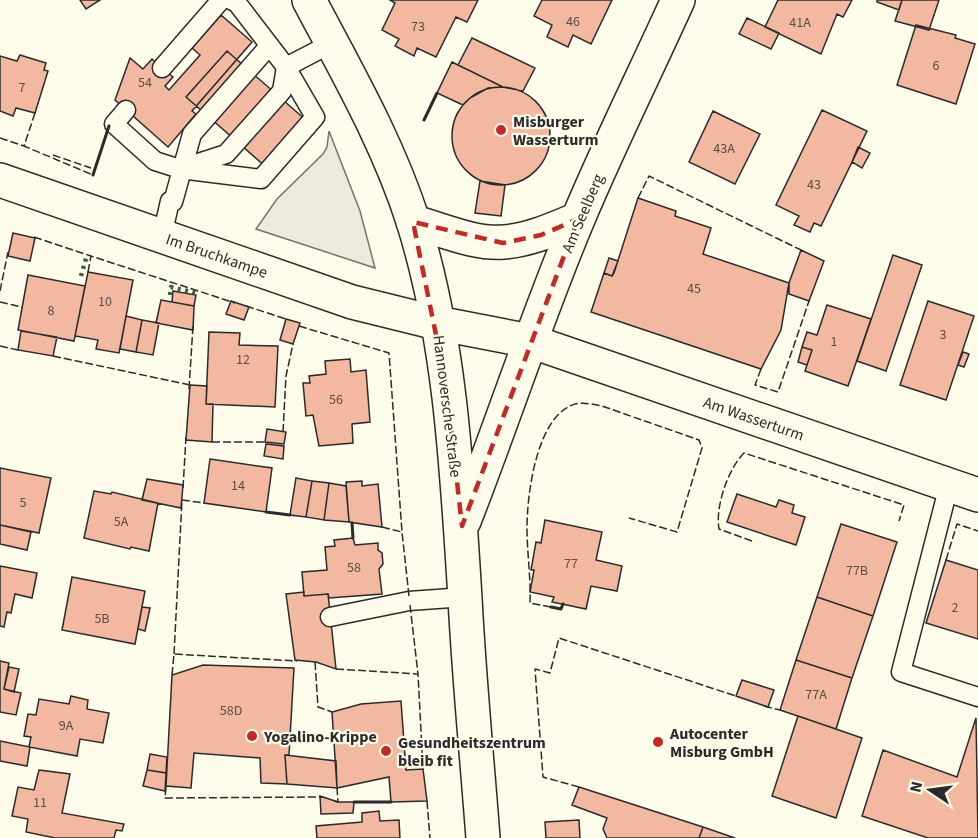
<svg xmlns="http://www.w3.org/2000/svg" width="978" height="838" viewBox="0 0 978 838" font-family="'Source Sans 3',sans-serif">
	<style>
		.green { fill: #ecebdb; stroke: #74746e; stroke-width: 1.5 }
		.building { fill: #f2b8a0; stroke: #2b2b2b; stroke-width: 1.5 }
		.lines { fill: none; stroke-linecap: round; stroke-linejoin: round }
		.lane-casing { stroke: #2b2b2b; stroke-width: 21 }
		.street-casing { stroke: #2b2b2b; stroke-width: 36 }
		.secondary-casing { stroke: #2b2b2b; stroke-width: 36 }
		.lane { stroke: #fdfbea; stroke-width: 18 }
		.street { stroke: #fdfbea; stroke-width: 33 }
		.secondary { stroke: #fdfbea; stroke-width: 33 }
		.hedge { stroke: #34623c; stroke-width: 4.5; stroke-dasharray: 3 4.5; stroke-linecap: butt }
		.fence { stroke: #2b2b2b; stroke-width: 1.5; stroke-dasharray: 8 3; stroke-linecap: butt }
		.wall { stroke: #2b2b2b; stroke-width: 3 }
		.marked { fill: none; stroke: #c62828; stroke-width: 4.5; stroke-dasharray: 12 8; stroke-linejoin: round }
		.poi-dot { fill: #c62828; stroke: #fdfbea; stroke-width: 2 }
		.labels { text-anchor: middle; stroke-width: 4.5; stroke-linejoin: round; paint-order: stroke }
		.number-label { font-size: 14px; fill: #5d4e48 }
		.poi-label { font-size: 16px; font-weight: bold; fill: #2b2b2b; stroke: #fdfbea; text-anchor: start }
		.street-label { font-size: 16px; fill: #2b2b2b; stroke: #fdfbea }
	</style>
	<rect width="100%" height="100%" fill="#fdfbea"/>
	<path class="green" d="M 329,131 L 360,211 L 375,268 L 256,229 L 277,199 L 323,154 L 327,147 Z"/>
	<path class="building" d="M 80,0 L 100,0 L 86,9 Z
		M 390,0 L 478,0 L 467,22 L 456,17 L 436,57 L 417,48 L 414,56 L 395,46 L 399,39 L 382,30 L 395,3 Z
		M 542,0 L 612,0 L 591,44 L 573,35 L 568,47 L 547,37 L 552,25 L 534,16 Z
		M 778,0 L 852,0 L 843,17 L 837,14 L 821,54 L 765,27 Z
		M 877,0 L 902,0 L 899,10 L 877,2 Z
		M 902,0 L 939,0 L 929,30 L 895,21 Z
		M 221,15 L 252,42 L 192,111 L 196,114 L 168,147 L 115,100 L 130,58 L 143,69 L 152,59 L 173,77 L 165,86 L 169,90 L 200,55 L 192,48 Z
		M 747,18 L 779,33 L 771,49 L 739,34 Z
		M 916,25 L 956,35 L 955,38 L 975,44 L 956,104 L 897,85 Z
		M 472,38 L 535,68 L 523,91 L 503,87 L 458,65 Z
		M 227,51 L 315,128 L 275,175 L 186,97 Z
		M 20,55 L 46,63 L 44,70 L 48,71 L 35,113 L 16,108 L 13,116 L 0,111 L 0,56 L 17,61 Z
		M 452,62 L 458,65 L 503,87 L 488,88 L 470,98 L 463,105 L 437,93 Z
		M452 136a49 49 0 1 1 98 0a49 49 0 1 1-98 0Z
		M 822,110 L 867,131 L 821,226 L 814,223 L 810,232 L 794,225 L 799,216 L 776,205 Z
		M 713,111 L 760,134 L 735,184 L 689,162 Z
		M 858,147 L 870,153 L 862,168 L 852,162 Z
		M 480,181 L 505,185 L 501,216 L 475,213 Z
		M 638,198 L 676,211 L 675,216 L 711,228 L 703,254 L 789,283 L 781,330 L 761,369 L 591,312 L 604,273 L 612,276 L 614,273 Z
		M 13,233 L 35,238 L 30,261 L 8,256 Z
		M 801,250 L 824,261 L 809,301 L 789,294 L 789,283 Z
		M 893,255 L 922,265 L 886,371 L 857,361 Z
		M 609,258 L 618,261 L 612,276 L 604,273 Z
		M 88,272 L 133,280 L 119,353 L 96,349 L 98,340 L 75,336 Z
		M 28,275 L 85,286 L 74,341 L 18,330 Z
		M 173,291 L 196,295 L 194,306 L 172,302 Z
		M 161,300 L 194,306 L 193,330 L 156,323 Z
		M 231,301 L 249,307 L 244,320 L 226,314 Z
		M 928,301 L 974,316 L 946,400 L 900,385 Z
		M 827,305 L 871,319 L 848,386 L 805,371 L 812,350 L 802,347 L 807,332 L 817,335 Z
		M 126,316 L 142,320 L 136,352 L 120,349 Z
		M 286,319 L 300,323 L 293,344 L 280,340 Z
		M 142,320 L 159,323 L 153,355 L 136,352 Z
		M 21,331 L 57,337 L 53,356 L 18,350 Z
		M 209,332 L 240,333 L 239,345 L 278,346 L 275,407 L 206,404 Z
		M 802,347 L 812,350 L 807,365 L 798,362 Z
		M 963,352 L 969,354 L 964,367 L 958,365 Z
		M 350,359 L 351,372 L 366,370 L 370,422 L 352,424 L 353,443 L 319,446 L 313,415 L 306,416 L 303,383 L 310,383 L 309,376 L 326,374 L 325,361 Z
		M 190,385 L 207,386 L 206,404 L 213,404 L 212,442 L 186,440 Z
		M 267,429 L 286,432 L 284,444 L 265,442 Z
		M 266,444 L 284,446 L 283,459 L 264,456 Z
		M 210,459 L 272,468 L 266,512 L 204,503 Z
		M 0,468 L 51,478 L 39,533 L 0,525 Z
		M 296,478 L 312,481 L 306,517 L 290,515 Z
		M 147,479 L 183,485 L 181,508 L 142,500 Z
		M 312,481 L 329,483 L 324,520 L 306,517 Z
		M 362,481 L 362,486 L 378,484 L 382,527 L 349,522 L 346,482 Z
		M 329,483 L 346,486 L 349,522 L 324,520 Z
		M 94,491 L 111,494 L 112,492 L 158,503 L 149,551 L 131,547 L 130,549 L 84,538 Z
		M 737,494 L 776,507 L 779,500 L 794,505 L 792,513 L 805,517 L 796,545 L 727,522 Z
		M 545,520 L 602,532 L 596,560 L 622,566 L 617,591 L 591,586 L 586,609 L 552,602 L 554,597 L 530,592 L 534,570 L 531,570 L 536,542 L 541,543 Z
		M 841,524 L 897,542 L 873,616 L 817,597 Z
		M 0,525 L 31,532 L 27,550 L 0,544 Z
		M 353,538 L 355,545 L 378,543 L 378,550 L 382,553 L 383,564 L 379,569 L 382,594 L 329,598 L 328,594 L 304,596 L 302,572 L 327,570 L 325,547 L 335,546 L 334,540 Z
		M 946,560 L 978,570 L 978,639 L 926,623 Z
		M 0,566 L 37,573 L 32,598 L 15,594 L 11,613 L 7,612 L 4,627 L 0,626 Z
		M 72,577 L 145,591 L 135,644 L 62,630 Z
		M 304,592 L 304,596 L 328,594 L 336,669 L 316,662 L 295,660 L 286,594 Z
		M 817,597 L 873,616 L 852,678 L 796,660 Z
		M 142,607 L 150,608 L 145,631 L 138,629 Z
		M 796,660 L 852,678 L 836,729 L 780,710 Z
		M 0,661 L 9,663 L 4,689 L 21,693 L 16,715 L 0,712 Z
		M 203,665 L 294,668 L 289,755 L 285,755 L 287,784 L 261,783 L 260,758 L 194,753 L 191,788 L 166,786 L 172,675 Z
		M 9,667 L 19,669 L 14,692 L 4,689 Z
		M 742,680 L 774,690 L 768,707 L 736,696 Z
		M 71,696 L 88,700 L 87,709 L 109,713 L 103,743 L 80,739 L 77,756 L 29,747 L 31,737 L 24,736 L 28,714 L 36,715 L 39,699 L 69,704 Z
		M 401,701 L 406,770 L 423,769 L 427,801 L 391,802 L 389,777 L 337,788 L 332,712 L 361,704 Z
		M 798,716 L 862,738 L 836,818 L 772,796 Z
		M 976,718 L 978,838 L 928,838 L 862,816 L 883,750 L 957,777 Z
		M 0,741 L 30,747 L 27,766 L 0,761 Z
		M 150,754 L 167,757 L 166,773 L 147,770 Z
		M 285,755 L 336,761 L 337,788 L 287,784 Z
		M 39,770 L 70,774 L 62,813 L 124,824 L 122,831 L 116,830 L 114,838 L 55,838 L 26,832 L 28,819 L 12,816 L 18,787 L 34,790 Z
		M 147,770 L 166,773 L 165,791 L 143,786 Z
		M 579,787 L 703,827 L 699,838 L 607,838 L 603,829 L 607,818 L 572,805 Z
		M 320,796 L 338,802 L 354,802 L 353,813 L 321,814 Z
		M 379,811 L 380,821 L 399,820 L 400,838 L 317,838 L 316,826 L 362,822 L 362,813 Z
		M 579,820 L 580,838 L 546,838 L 545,822 Z
		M 703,827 L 735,838 L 699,838 Z"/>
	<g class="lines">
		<defs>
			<path id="lane" d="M 231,0 L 237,3 L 286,67 L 332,43
				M 162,68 L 221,0
				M 126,110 L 114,124 L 155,161 L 180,169 L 261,179 L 315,117 L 286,67
				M 186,167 L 226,154 L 282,91 L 286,67
				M 162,236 L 170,201 L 173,202 L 192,134 L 269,46
				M 949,485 L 901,672 L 978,697
				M 330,617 L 409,601 L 465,597"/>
			<path id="street" d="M 0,180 L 352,302 L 437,323
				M 530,341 L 978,495"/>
			<path id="secondary" d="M 309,0 C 347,72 388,143 413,221 C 451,342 457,473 465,598 C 469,678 477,758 483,838
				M 413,222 C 441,229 475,245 504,242 C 530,240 554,229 578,219
				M 437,323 L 530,341
				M 464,521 C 503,421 536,319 578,219 C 609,145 645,73 678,0"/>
		</defs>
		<use href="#lane" class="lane-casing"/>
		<use href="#street" class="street-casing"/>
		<use href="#secondary" class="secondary-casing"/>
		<use href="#lane" class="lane"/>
		<use href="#street" class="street"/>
		<use href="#secondary" class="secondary"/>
		<path class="hedge" d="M 81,276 L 87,255
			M 170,295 L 171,287 L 196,293"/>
		<path class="fence" d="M 35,113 L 24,146 L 93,175
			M 0,138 L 24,146
			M 53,155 L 91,168
			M 638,198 L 649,176 L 801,250
			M 34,237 L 91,256
			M 88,272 L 91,256 L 235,303
			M 0,291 L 8,252
			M 0,302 L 22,307
			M 246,306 L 286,319
			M 299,326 L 389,353 L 402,532
			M 0,346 L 18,350
			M 53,356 L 190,385
			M 761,369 L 755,385 L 778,392 L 809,301
			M 189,389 L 193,326
			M 283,432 L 286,376 L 293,344
			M 212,442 L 265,442
			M 183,488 L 186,437
			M 382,527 L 402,532 L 409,596
			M 752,541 L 719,529 C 715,507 728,469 744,453 L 904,505 L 899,521
			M 946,560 L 957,524 L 978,531
			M 410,605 L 418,674
			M 551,607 L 530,603 C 531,578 527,553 527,528 C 527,495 536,422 570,406 C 580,401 591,404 602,406 L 699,440 L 702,448 L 677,532 L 629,518
			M 174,654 L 182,500 L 204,503
			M 315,662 L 318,707 L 332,712
			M 336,669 L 418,674 L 423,769
			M 172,675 L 174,654 L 297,661
			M 764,706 L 780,710
			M 166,787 L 165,798 L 322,797
			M 579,787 L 543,777 L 535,669 L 550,673 L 559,638 L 739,697
			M 334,801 L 338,802 L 337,788
			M 427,801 L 430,838"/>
		<path class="wall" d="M 424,120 L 437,93
			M 93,175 L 109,126
			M 266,512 L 290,515
			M 352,523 L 353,538
			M 551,607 L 561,609 L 563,604
			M 354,802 L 391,802"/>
	</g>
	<path class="marked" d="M 578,219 L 462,526 L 446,384 L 413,222 L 503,243 L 541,235 Z"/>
	<g class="poi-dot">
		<circle cx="501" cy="130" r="6"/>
		<circle cx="252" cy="736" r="6"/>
		<circle cx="658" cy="742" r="6"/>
		<circle cx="386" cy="751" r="6"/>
	</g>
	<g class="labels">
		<g class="number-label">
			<text x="573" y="26">46</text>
			<text x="800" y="27">41A</text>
			<text x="418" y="31">73</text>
			<text x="936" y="70">6</text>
			<text x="145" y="87">54</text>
			<text x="22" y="92">7</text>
			<text x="724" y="153">43A</text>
			<text x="814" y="189">43</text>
			<text x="694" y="293">45</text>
			<text x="105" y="306">10</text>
			<text x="51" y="315">8</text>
			<text x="943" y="339">3</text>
			<text x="834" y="346">1</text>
			<text x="243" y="364">12</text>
			<text x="336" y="404">56</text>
			<text x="238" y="490">14</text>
			<text x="23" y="507">5</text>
			<text x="121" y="526">5A</text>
			<text x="571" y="568">77</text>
			<text x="354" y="572">58</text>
			<text x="857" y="575">77B</text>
			<text x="955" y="612">2</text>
			<text x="102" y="623">5B</text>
			<text x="816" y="699">77A</text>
			<text x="231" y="715">58D</text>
			<text x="66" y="730">9A</text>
			<text x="40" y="807">11</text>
		</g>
		<g class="poi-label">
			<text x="513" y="127">Misburger<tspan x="513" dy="18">Wasserturm</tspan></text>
			<text x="670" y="739">Autocenter<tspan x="670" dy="18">Misburg GmbH</tspan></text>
			<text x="264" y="742">Yogalino-Krippe</text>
			<text x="398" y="748">Gesundheitszentrum<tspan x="398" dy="18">bleib fit</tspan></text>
		</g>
		<g class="street-label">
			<text transform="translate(582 213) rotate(-67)" y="6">Am Seelberg</text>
			<text transform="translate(217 255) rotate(19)" y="6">Im Bruchkampe</text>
			<text transform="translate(448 406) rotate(83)" y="6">Hannoversche Straße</text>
			<text transform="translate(754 418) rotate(19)" y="6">Am Wasserturm</text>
		</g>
	</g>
	<g transform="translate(930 790) rotate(283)" stroke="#fdfbea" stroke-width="4.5" paint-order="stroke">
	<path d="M0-4.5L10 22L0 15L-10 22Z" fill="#2b2b2b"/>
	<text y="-9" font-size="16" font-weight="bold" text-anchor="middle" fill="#2b2b2b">N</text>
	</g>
</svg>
